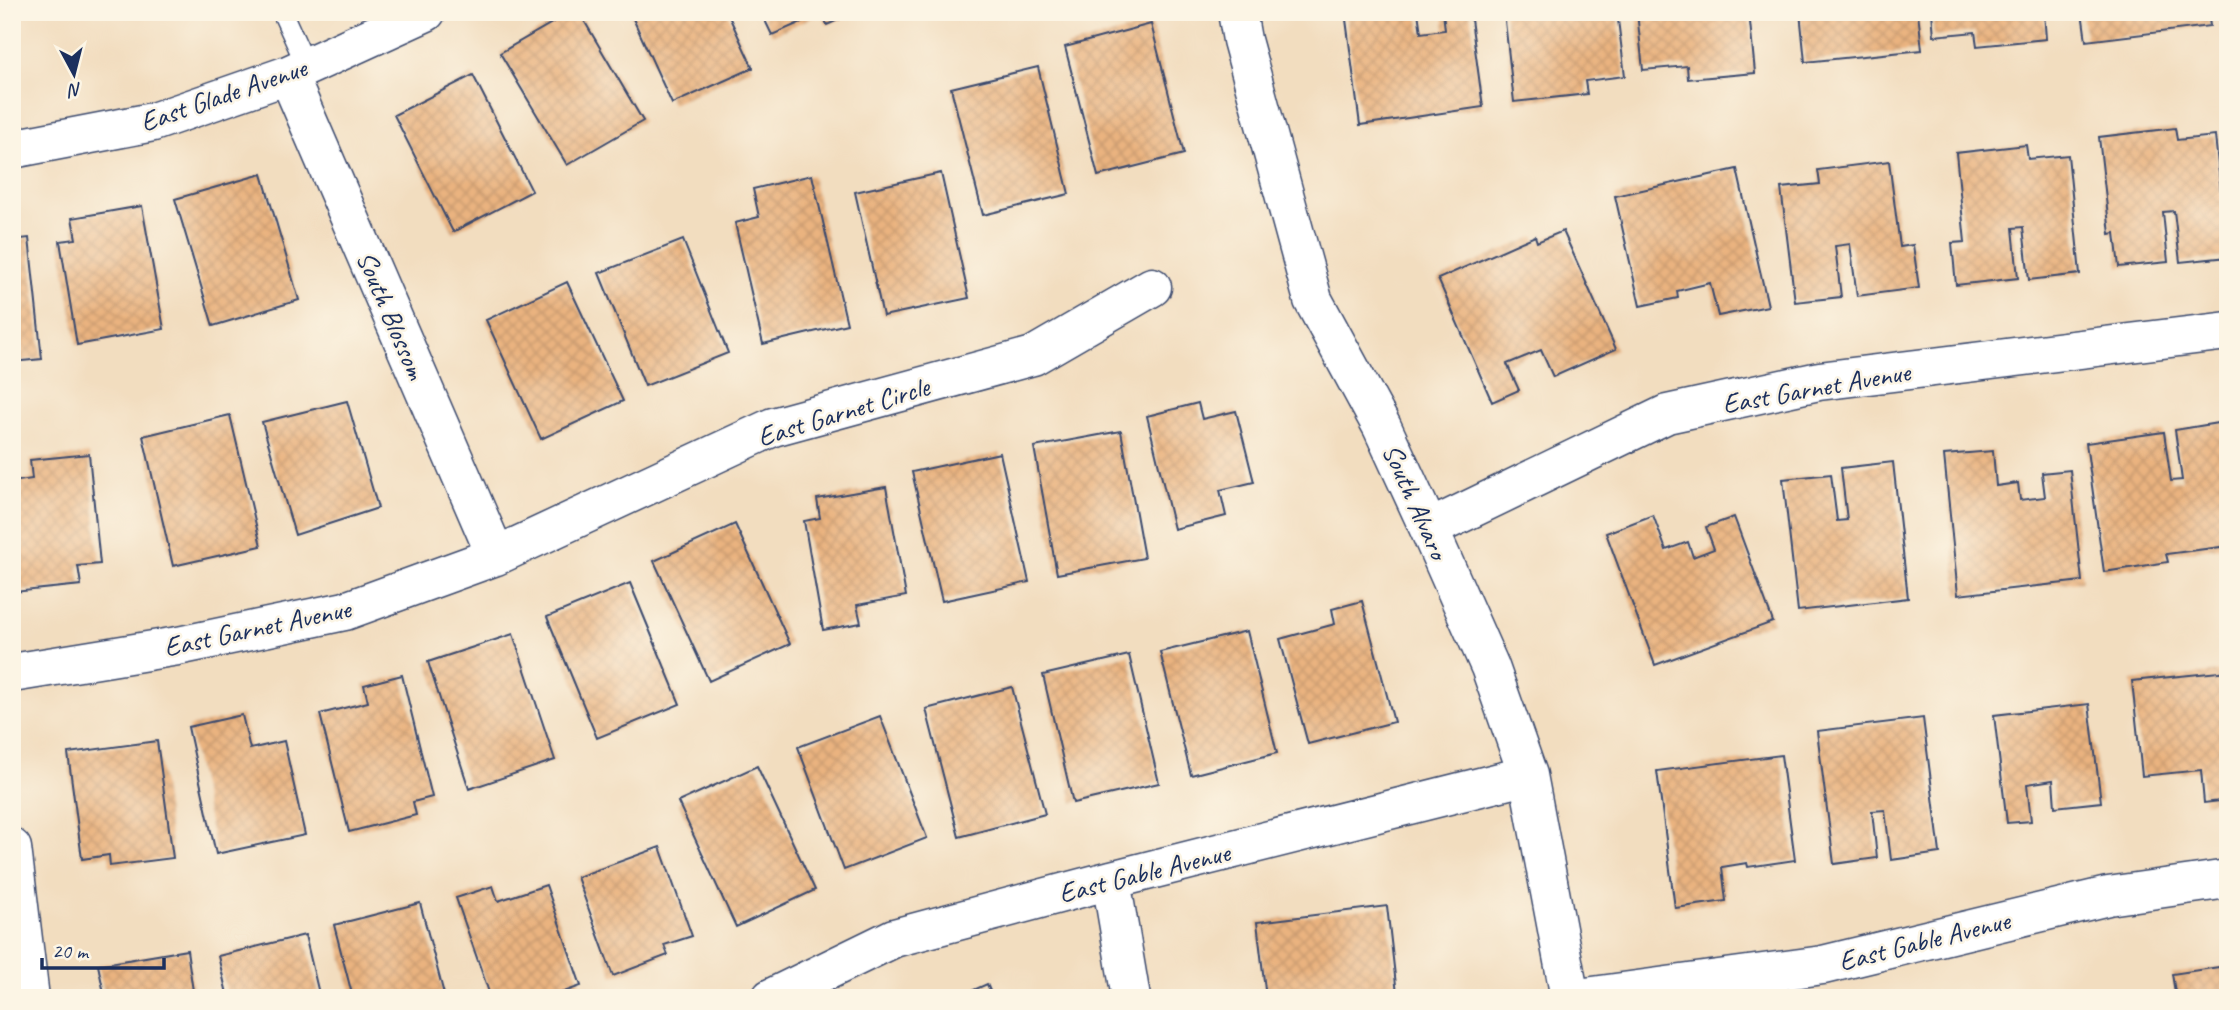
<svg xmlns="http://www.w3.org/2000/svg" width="2240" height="1010" viewBox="0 0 2240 1010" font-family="Caveat,sans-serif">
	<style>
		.building { fill: url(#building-cross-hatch) }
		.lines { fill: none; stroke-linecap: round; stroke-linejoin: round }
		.lane-casing { stroke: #3b496d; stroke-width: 22 }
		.street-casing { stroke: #3b496d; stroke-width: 41 }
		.lane { stroke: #fff; stroke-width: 19 }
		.street { stroke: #fff; stroke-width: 38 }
		.labels { text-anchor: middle; stroke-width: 5; stroke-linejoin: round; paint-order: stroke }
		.street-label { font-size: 28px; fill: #1b2f5e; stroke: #fcf5e5 }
	</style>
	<defs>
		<pattern id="building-cross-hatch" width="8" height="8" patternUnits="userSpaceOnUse" patternTransform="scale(1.75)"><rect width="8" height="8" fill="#eab37f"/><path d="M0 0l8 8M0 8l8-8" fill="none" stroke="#c89a70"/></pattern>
	</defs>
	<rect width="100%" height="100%" fill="#fcf5e5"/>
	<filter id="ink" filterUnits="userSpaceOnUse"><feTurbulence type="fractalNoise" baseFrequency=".0143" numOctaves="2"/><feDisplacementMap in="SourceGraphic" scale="14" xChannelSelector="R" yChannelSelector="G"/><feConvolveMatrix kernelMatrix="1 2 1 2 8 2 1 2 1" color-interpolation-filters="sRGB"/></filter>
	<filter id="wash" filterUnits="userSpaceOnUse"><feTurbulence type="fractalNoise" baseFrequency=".00686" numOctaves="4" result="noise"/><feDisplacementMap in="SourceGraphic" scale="28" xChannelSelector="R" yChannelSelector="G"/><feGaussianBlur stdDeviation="1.57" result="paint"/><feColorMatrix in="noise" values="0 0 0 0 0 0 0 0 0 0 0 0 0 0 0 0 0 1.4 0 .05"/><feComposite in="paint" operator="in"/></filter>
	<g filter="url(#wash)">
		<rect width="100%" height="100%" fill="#f2ddbf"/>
		<g id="blocks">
			<path class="building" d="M 571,12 L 579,12 L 643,121 L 567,165 L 500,53 Z
				M 630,12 L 727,12 L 753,68 L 672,104 Z
				M 761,12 L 856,12 L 827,25 L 822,13 L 772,35 Z
				M 1345,12 L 1398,14 L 1418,12 L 1421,33 L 1445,30 L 1443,12 L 1470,12 L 1483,107 L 1360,125 Z
				M 1504,12 L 1617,12 L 1625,76 L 1585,81 L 1587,94 L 1514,102 Z
				M 1637,12 L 1749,12 L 1755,73 L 1688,79 L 1687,66 L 1643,70 Z
				M 1800,12 L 1918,12 L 1922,50 L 1805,62 Z
				M 1932,12 L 2044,12 L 2046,39 L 1977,46 L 1975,32 L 1934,36 Z
				M 2082,12 L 2208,12 L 2210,26 L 2086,41 Z
				M 1151,24 L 1184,154 L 1098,176 L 1065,47 Z
				M 1038,67 L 1069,194 L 983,215 L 951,88 Z
				M 473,75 L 532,191 L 453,232 L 394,115 Z
				M 2175,128 L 2177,140 L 2215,136 L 2228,257 L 2180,262 L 2174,211 L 2163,212 L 2168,262 L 2119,267 L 2115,233 L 2110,234 L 2099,137 Z
				M 2026,145 L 2028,159 L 2068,155 L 2080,274 L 2029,280 L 2023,227 L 2013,228 L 2018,278 L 1956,285 L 1952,243 L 1965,242 L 1956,153 Z
				M 1889,161 L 1900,247 L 1913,245 L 1919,288 L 1857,296 L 1850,244 L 1835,246 L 1841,297 L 1795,302 L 1781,188 L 1820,184 L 1818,170 Z
				M 1737,169 L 1768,306 L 1718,316 L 1710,283 L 1677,291 L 1678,298 L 1640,306 L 1615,196 Z
				M 941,173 L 969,298 L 883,316 L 855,192 Z
				M 262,174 L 299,300 L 213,326 L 175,199 Z
				M 812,175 L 847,324 L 763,344 L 735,223 L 759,217 L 753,189 Z
				M 142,206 L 164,329 L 77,345 L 60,241 L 76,239 L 72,218 Z
				M 1563,231 L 1616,349 L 1553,377 L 1541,350 L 1507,364 L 1519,390 L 1492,402 L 1438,279 L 1535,236 L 1537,242 Z
				M 29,238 L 42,359 L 12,362 L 12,240 Z
				M 683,240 L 728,353 L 645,386 L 599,273 Z
				M 567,282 L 623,401 L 541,439 L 486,320 Z
				M 347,401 L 378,508 L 295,535 L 262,422 Z
				M 1198,403 L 1202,419 L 1236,411 L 1254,482 L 1220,490 L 1226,516 L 1174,529 L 1147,416 Z
				M 230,415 L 261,546 L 173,566 L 143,436 Z
				M 2224,422 L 2228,452 L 2228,546 L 2166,554 L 2168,562 L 2104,572 L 2086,443 L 2164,432 L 2171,481 L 2182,480 L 2175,430 Z
				M 1121,431 L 1144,558 L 1057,574 L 1034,447 Z
				M 1993,451 L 1996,486 L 2018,483 L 2020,500 L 2045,497 L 2042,473 L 2070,470 L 2082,581 L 1958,595 L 1944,455 Z
				M 1000,453 L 1029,582 L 942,601 L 912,472 Z
				M 89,454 L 100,564 L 78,566 L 81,585 L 14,592 L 12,482 L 32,479 L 30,460 Z
				M 1893,462 L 1908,598 L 1798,611 L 1783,479 L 1831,474 L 1837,521 L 1847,520 L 1841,468 Z
				M 886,487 L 906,596 L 857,605 L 861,623 L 823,630 L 804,521 L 820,518 L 817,499 Z
				M 1653,515 L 1666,550 L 1688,542 L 1693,557 L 1714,549 L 1706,527 L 1734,517 L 1773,622 L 1655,665 L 1606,533 Z
				M 735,524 L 790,644 L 709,681 L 654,561 Z
				M 630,583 L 680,704 L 597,738 L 547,617 Z
				M 1362,601 L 1394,722 L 1308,744 L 1280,639 L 1335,624 L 1332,609 Z
				M 1247,631 L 1277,753 L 1191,775 L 1160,652 Z
				M 513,634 L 555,760 L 469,789 L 428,662 Z
				M 1129,655 L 1159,783 L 1073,803 L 1043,675 Z
				M 2228,671 L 2228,800 L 2204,803 L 2201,770 L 2142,776 L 2132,681 Z
				M 402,675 L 432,797 L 413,802 L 416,815 L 349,832 L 320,714 L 368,702 L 364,685 Z
				M 1012,687 L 1045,814 L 959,837 L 926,709 Z
				M 2089,704 L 2101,802 L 2055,807 L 2053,780 L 2027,784 L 2031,821 L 2007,823 L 1994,715 Z
				M 242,715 L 250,749 L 284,741 L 305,835 L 216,854 L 188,727 Z
				M 880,716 L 927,838 L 844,870 L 798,747 Z
				M 1923,718 L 1940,853 L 1891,860 L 1885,810 L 1872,811 L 1877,858 L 1834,864 L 1817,731 Z
				M 157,741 L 173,858 L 110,866 L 109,855 L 82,859 L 68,753 Z
				M 1781,755 L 1795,860 L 1748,867 L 1747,863 L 1722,867 L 1726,901 L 1675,908 L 1657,771 Z
				M 757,766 L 815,890 L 736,927 L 678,802 Z
				M 660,847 L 692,936 L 664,945 L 668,955 L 613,976 L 577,877 Z
				M 546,885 L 581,986 L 547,998 L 491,998 L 456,898 L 493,886 L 498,901 Z
				M 420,903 L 445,998 L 353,998 L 334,925 Z
				M 1387,906 L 1397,994 L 1365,998 L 1266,998 L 1257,922 Z
				M 305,935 L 320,998 L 228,998 L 218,956 Z
				M 187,950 L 194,998 L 105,998 L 98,965 Z
				M 2226,966 L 2228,998 L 2176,998 L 2172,974 Z
				M 987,984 L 993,998 L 956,998 Z"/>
		</g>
	</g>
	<g filter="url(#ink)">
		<use href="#blocks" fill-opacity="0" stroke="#3b496d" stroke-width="2"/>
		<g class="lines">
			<defs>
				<path id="lane" d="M 282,12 L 307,67"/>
				<path id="street" d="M 1237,12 L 1242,40 L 1313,300 L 1382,427 L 1429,529 L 1490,667 L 1528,775 L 1570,998
					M 288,75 L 496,556
					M 12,149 L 153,122 L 288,75 L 426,12
					M 1429,529 L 1667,414 L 1819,381 L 2228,331
					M 12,673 L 178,646 L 345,611 L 496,556 L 773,427 L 1033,356 L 1152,287
					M 12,848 L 30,998
					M 1111,880 L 1131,998
					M 771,998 L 894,938 L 1111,880 L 1528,775
					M 1578,998 L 1823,965 L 2108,896 L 2228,879"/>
			</defs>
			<use href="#lane" class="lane-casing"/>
			<use href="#street" class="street-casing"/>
			<use href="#lane" class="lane"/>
			<use href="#street" class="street"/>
		</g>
	</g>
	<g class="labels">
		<g class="street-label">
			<text transform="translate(223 94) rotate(-19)" y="10">East Glade Avenue</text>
			<text transform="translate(392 315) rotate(67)" y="10">South Blossom</text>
			<text transform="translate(1816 387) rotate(-10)" y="10">East Garnet Avenue</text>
			<text transform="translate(843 411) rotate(-17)" y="10">East Garnet Circle</text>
			<text transform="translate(1416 501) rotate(66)" y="10">South Alvaro</text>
			<text transform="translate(257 627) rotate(-12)" y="10">East Garnet Avenue</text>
			<text transform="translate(1144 872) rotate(-14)" y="10">East Gable Avenue</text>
			<text transform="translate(1924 940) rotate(-14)" y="10">East Gable Avenue</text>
		</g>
	</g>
	<rect width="2240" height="1010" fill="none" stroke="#fcf5e5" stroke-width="42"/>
	<g transform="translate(74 74) rotate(173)" stroke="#fcf5e5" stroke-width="5" paint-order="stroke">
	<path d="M0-5L12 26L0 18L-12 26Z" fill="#1b2f5e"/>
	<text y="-10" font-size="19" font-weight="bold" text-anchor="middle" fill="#1b2f5e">N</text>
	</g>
	<path d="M42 958v10h122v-10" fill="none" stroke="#1b2f5e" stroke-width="3.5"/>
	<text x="52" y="958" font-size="21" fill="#1b2f5e" stroke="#fcf5e5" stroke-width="5" paint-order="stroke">20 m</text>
</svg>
